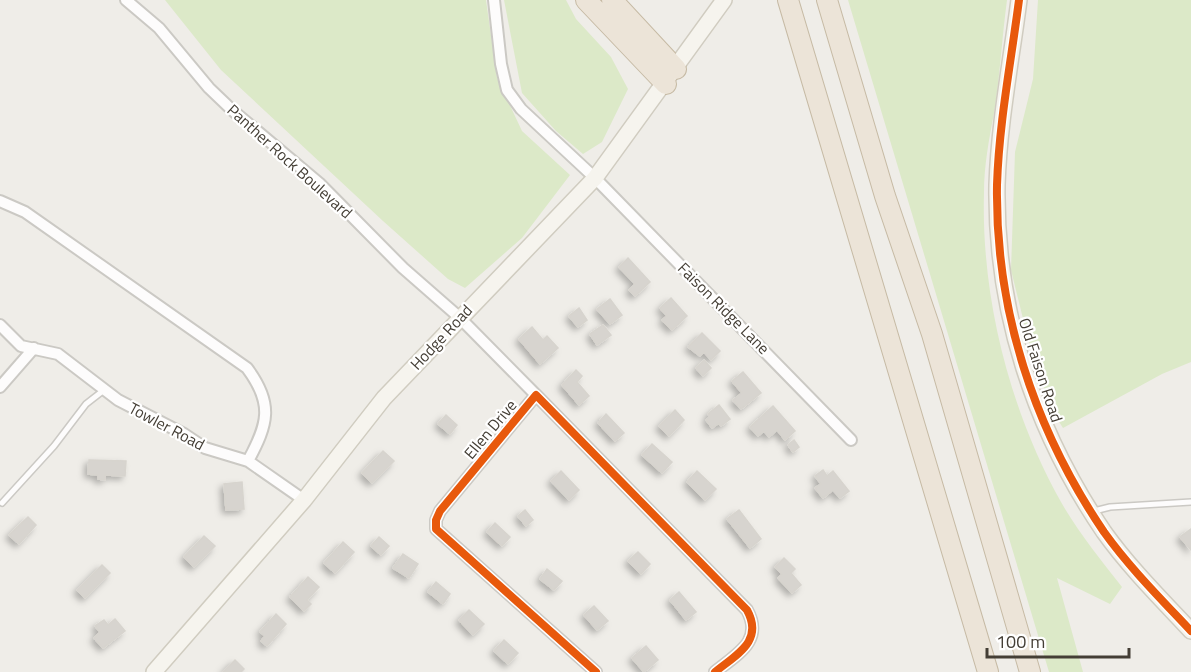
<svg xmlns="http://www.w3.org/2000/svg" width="1191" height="672" viewBox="0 0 1191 672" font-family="'Titillium Web',sans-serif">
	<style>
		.green { fill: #dce9c8 }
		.building { fill: #d7d4cf; stroke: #d7d4ce; stroke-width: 1.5; filter: url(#shadow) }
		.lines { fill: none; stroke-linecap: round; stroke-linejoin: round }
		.lane-casing { stroke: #cbc9c4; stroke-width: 8 }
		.street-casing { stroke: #cbc9c4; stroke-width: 14 }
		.secondary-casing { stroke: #d0ccc0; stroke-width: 18 }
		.highway-casing { stroke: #c6baa4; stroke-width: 22 }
		.lane { stroke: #fdfcfc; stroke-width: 5 }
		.street { stroke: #fdfcfc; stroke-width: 10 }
		.secondary { stroke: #f6f4ee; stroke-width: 15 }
		.highway { stroke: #ece4d8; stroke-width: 20 }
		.cycleway-casing { stroke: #fff; stroke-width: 11 }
		.cycleway { stroke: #e8590c; stroke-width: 8 }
		.labels { text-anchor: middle; stroke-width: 4.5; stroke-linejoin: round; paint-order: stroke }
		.street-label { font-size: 16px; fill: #443e35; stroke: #fff }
	</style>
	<defs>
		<filter id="shadow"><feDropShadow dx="-3.5" dy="3.5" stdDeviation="3" flood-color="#0004"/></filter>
	</defs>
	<rect width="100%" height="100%" fill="#efede8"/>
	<path class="green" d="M 165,0 L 486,0 L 497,78 L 522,131 L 570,175 L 522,238 L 465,288 L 448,279 L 383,221 L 221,70 Z
		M 504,0 L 566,0 L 576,19 L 611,57 L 628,89 L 602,142 L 583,154 L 556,131 L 522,93 Z
		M 848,0 L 1007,0 C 1002,37 1000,76 994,113 C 989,140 984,165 984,193 C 981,298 1010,411 1061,502 C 1078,532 1101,560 1122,587 L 1110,604 L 1057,578 L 1083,672 L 1049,672 Z
		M 1038,0 L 1191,0 L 1191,362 L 1162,374 L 1063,428 L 1051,409 L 1029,343 L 1011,270 L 1015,152 L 1033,79 Z"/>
	<path class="building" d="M 628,258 L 650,282 L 635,296 L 629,290 L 635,284 L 619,267 Z
		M 671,298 L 687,316 L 672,330 L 662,320 L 667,316 L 660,308 Z
		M 610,299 L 622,315 L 610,324 L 597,309 Z
		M 579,308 L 587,320 L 578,327 L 569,316 Z
		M 603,325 L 611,335 L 597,345 L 590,334 Z
		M 532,327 L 543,340 L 547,336 L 558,348 L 540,364 L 519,339 Z
		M 702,333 L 720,351 L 711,360 L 704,352 L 700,356 L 688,347 Z
		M 704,360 L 711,368 L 703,376 L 696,368 Z
		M 576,370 L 582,376 L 577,382 L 589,396 L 579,405 L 562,385 Z
		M 743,372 L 761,393 L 741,409 L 733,400 L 742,393 L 732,381 Z
		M 719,405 L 730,419 L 721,426 L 719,423 L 712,428 L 706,420 L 710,417 L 708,414 Z
		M 773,406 L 795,431 L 785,440 L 777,430 L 769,437 L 764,431 L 758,436 L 750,427 Z
		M 675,410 L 684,420 L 669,436 L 659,426 Z
		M 606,414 L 624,433 L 615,441 L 598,423 Z
		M 446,415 L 457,425 L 450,434 L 438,424 Z
		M 794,440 L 799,447 L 793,452 L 788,445 Z
		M 652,444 L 672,462 L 662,473 L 642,455 Z
		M 383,451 L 394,461 L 372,483 L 362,473 Z
		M 89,460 L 126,461 L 125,476 L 105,475 L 105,480 L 98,479 L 98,475 L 88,474 Z
		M 823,470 L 827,476 L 833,471 L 849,491 L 840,498 L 833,490 L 823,498 L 815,488 L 821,484 L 815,476 Z
		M 561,471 L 579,490 L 569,500 L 551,481 Z
		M 697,471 L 716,489 L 705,500 L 687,482 Z
		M 242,482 L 244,509 L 226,510 L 224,484 Z
		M 525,510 L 533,520 L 526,526 L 518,516 Z
		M 739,510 L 761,539 L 750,548 L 727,519 Z
		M 28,517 L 36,525 L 19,544 L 9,535 Z
		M 495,523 L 510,537 L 502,546 L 487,532 Z
		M 1191,529 L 1191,550 L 1180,537 Z
		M 204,536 L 215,546 L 194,567 L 184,557 Z
		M 379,537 L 389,546 L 381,555 L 371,546 Z
		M 343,542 L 354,552 L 335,573 L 324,563 Z
		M 638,552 L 650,564 L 641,574 L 628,561 Z
		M 403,554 L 418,564 L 409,578 L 393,568 Z
		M 784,558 L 795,569 L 791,573 L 801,585 L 792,593 L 778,578 L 782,574 L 775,567 Z
		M 102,565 L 110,573 L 85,598 L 77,590 Z
		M 547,569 L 562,581 L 554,590 L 540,579 Z
		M 308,577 L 319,587 L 307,600 L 311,604 L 304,611 L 290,597 Z
		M 436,582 L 450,594 L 443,604 L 428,592 Z
		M 679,592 L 696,612 L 686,620 L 670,600 Z
		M 594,606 L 608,621 L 597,630 L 584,615 Z
		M 469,610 L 484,624 L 473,635 L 459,620 Z
		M 276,614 L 286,624 L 267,646 L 261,641 L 265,636 L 260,632 Z
		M 115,619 L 125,631 L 103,648 L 94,638 L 100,632 L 95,626 L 104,620 L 108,625 Z
		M 504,640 L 518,653 L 508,664 L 494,651 Z
		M 646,646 L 658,660 L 644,672 L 632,658 Z
		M 235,660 L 244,669 L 241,672 L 223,672 Z"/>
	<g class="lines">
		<defs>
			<path id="lane" d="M 2,503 L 54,446 L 86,404 L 104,390
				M 1094,511 L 1110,507 L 1191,502"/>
			<path id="street" d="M 126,0 L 159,28 L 209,88 L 232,110 L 319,183 L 403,268 L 459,317 L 536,395
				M 494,0 L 501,64 L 507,90 L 521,109 L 595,178 L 851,440
				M 0,201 L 25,212 L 247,368 C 274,404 268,424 248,461
				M 0,325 L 21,346 L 58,354 L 118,400 L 184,434 L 205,448 L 248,461 L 304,500
				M 0,387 L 34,348
				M 596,672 L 436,529 L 436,520 L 440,511 L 536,395 L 747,610 C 764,641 737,654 715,672"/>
			<path id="secondary" d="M 1019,0 C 1011,62 999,123 997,185 C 995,310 1034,429 1104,532 C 1129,567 1161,599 1191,631
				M 154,672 L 304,500 L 384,398 L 595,178 L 724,0"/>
			<path id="highway" d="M 586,0 L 666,84
				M 612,0 L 676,69
				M 788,0 L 988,672
				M 827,0 L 885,196 L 932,334 L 1030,672"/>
		</defs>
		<use href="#lane" class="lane-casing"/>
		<use href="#street" class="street-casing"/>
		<use href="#secondary" class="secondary-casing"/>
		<use href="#highway" class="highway-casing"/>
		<use href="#lane" class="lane"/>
		<use href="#street" class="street"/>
		<use href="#secondary" class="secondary"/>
		<use href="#highway" class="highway"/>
		<defs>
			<path id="cycleway" d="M 1019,0 C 1011,62 999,123 997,185 C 995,310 1034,429 1104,532 C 1129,567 1161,599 1191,631
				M 596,672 L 436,529 L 436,520 L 440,511 L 536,395 L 747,610 C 764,641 737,654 715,672"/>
		</defs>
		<use href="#cycleway" class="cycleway-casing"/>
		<use href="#cycleway" class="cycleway"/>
	</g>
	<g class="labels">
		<g class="street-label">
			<text transform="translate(290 161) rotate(42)" y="6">Panther Rock Boulevard</text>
			<text transform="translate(724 308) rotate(45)" y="6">Faison Ridge Lane</text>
			<text transform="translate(441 337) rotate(-47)" y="6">Hodge Road</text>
			<text transform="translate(1041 370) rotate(72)" y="6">Old Faison Road</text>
			<text transform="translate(167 426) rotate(28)" y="6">Towler Road</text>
			<text transform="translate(490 429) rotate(-50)" y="6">Ellen Drive</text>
		</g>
	</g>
	<path d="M987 648v9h142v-9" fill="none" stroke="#443e35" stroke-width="3"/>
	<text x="996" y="648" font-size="18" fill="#443e35" stroke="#ffffff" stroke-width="4.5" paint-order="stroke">100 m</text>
</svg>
